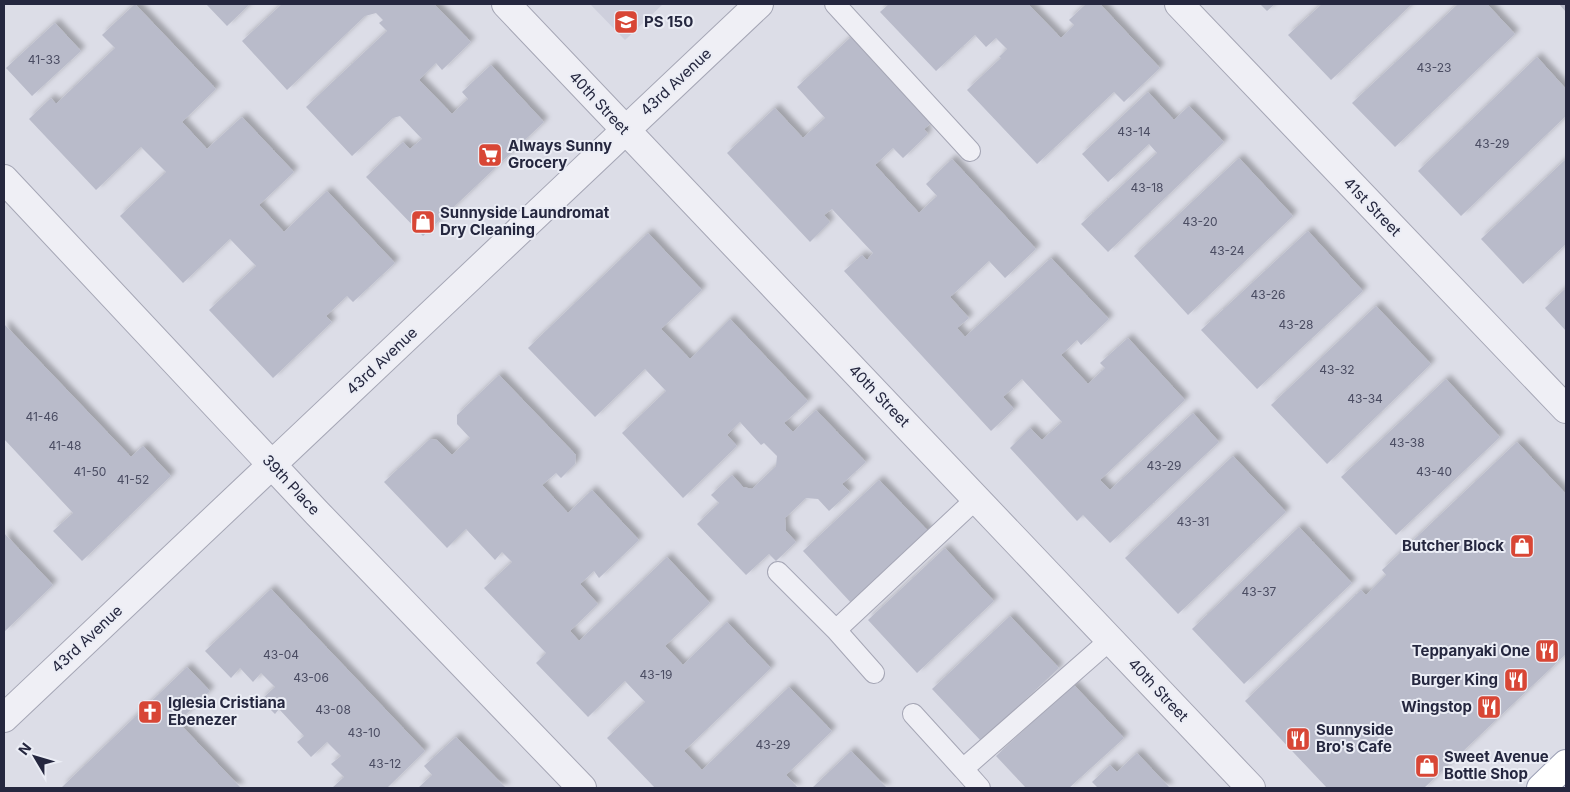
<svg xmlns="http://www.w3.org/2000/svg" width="1570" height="792" viewBox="0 0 1570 792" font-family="Inter,sans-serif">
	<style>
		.built { fill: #cecfdc }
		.building { fill: #b9bbca; filter: url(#shadow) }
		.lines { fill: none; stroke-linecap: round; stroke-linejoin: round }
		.service-casing { stroke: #a5a6b5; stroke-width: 22 }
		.minor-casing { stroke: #a5a6b5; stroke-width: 30 }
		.primary-casing { stroke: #9a9eb4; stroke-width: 30 }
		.service { stroke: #efeff5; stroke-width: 20 }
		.minor { stroke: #efeff5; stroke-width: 28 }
		.primary { stroke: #fff; stroke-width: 28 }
		.labels { text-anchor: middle; stroke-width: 4; stroke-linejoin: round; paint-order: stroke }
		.number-label { font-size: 12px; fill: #4a4c62 }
		.poi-label { font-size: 15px; font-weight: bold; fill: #25273f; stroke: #ebedf5; text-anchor: start }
		.street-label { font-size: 15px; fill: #25273f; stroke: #ebedf5 }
	</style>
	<defs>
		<filter id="shadow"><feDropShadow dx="4.5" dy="-4.5" stdDeviation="2.5" flood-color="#0004"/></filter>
	</defs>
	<rect width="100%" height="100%" fill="#dcdde7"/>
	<path class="built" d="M 590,4 L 663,4 L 625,40 Z"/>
	<path class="building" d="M 135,4 L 216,89 L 182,122 L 207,149 L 242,117 L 294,172 L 259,205 L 284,232 L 327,191 L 395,263 L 353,302 L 347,296 L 326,316 L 332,322 L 273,378 L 209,310 L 256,266 L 230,239 L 183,283 L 120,216 L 166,172 L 141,147 L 96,190 L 29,119 L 51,98 L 56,104 L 115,48 L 102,35 Z
		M 206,4 L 250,4 L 227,26 Z
		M 282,4 L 434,4 L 471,42 L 442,70 L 436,63 L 419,80 L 452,114 L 468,99 L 462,92 L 491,65 L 544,122 L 423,236 L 366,177 L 403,142 L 410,149 L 422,139 L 400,116 L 393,118 L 352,156 L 306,107 L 387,31 L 379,23 L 383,20 L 376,13 L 365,16 L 287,90 L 242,41 Z
		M 889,4 L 1028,4 L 1061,38 L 1074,25 L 1069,20 L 1086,4 L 1100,4 L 1160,68 L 1124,102 L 1114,92 L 1037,164 L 967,90 L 1001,58 L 999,57 L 1007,49 L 996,38 L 986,47 L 975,35 L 936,71 L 880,12 Z
		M 1260,4 L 1275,4 L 1267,11 Z
		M 1322,4 L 1412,4 L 1331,80 L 1288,35 Z
		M 1458,4 L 1487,4 L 1515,34 L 1395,147 L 1352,103 Z
		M 1559,4 L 1566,4 L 1566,12 Z
		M 55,23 L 81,51 L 32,96 L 6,68 Z
		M 851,37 L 931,123 L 924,129 L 928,134 L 903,158 L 893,148 L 875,165 L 919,213 L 937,196 L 926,184 L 952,159 L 1036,249 L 1005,278 L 989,261 L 950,297 L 969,318 L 957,328 L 965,337 L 1051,258 L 1109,319 L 1081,345 L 1077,340 L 1061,355 L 1088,384 L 1105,368 L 1100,363 L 1128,338 L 1185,400 L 1100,480 L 1110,490 L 1193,413 L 1219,442 L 1110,543 L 1083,515 L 1077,521 L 1010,448 L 1030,428 L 1042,440 L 1062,422 L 1022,379 L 1003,397 L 1014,409 L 991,431 L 844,271 L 862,255 L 867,260 L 873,253 L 832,209 L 824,215 L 830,222 L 810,242 L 727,153 L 775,108 L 803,138 L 825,118 L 797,87 Z
		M 1537,57 L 1566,89 L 1566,116 L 1461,216 L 1418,171 Z
		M 1148,92 L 1174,120 L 1189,106 L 1224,142 L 1108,252 L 1081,224 L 1157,153 L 1149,144 L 1108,182 L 1082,154 Z
		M 1239,158 L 1293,216 L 1188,315 L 1134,256 Z
		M 1566,159 L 1566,244 L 1523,284 L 1481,239 Z
		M 1308,231 L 1363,291 L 1257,389 L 1201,330 Z
		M 648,233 L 702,290 L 661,329 L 690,359 L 730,319 L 808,401 L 784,423 L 793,432 L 816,410 L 866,462 L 842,484 L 850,492 L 829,511 L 818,499 L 806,498 L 785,518 L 786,531 L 796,542 L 776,561 L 769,554 L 746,575 L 697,524 L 719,503 L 711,495 L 732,475 L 743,487 L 752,489 L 776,466 L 777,456 L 764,443 L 761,445 L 740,422 L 727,435 L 737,446 L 683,498 L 622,433 L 666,391 L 645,369 L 595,417 L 528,348 Z
		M 1566,288 L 1566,331 L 1545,308 Z
		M 1376,306 L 1431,364 L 1327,464 L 1271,405 Z
		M 4,324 L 131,457 L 143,446 L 171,476 L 82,561 L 53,531 L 73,513 L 4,439 Z
		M 499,375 L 576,455 L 575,464 L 561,478 L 556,473 L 542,485 L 568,513 L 592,490 L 639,540 L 599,578 L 594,571 L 580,584 L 598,604 L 570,631 L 579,641 L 667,557 L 710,603 L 665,646 L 683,665 L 727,622 L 771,668 L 684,751 L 702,770 L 789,687 L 832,731 L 786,775 L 798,788 L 655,788 L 607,738 L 645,702 L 625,681 L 588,717 L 536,663 L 546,653 L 484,588 L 512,562 L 502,552 L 495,560 L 466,529 L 447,548 L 384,482 L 430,439 L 437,440 L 452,455 L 470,438 L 457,424 L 457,415 Z
		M 1446,379 L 1500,437 L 1396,535 L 1341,477 Z
		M 1517,442 L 1566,494 L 1566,654 L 1424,788 L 1327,788 L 1245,701 L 1361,590 L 1366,595 L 1386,575 L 1382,570 Z
		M 1233,456 L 1286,512 L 1178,614 L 1125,558 Z
		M 879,480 L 930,533 L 853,605 L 803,551 Z
		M 1299,527 L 1352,583 L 1244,684 L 1192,629 Z
		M 4,533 L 53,585 L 4,632 Z
		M 945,548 L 994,601 L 917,673 L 868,620 Z
		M 271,589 L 425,751 L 387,788 L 332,788 L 344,777 L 331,764 L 341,756 L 327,742 L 311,757 L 297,742 L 304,736 L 279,709 L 275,714 L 261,700 L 275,687 L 261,673 L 253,682 L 240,668 L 231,678 L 205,651 Z
		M 1010,616 L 1059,668 L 981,741 L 932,689 Z
		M 187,667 L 210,691 L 178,722 L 241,788 L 61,788 Z
		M 1073,684 L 1124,738 L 1069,788 L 1026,788 L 996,756 Z
		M 456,737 L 506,788 L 418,788 L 432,775 L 424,766 Z
		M 851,751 L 887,788 L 812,788 Z
		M 1137,753 L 1170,788 L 1098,788 L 1092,782 L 1110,765 L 1117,772 Z"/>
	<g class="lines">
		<defs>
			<path id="service" d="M 835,4 L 970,151
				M 778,572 L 836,630 L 977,498
				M 836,630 L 874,673
				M 913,714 L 963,769 L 1110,640
				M 963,769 L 980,788"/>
			<path id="minor" d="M 506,4 L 1251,788
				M 1179,4 L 1566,409
				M 4,179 L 317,513 L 582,788
				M 4,718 L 759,4"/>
			<path id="primary" d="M 1541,788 L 1566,764"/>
		</defs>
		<use href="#service" class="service-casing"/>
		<use href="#minor" class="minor-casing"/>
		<use href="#primary" class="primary-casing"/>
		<use href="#service" class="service"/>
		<use href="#minor" class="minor"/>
		<use href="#primary" class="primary"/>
	</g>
	<defs>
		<symbol id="school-square" viewBox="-11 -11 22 22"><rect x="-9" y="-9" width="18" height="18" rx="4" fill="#d84635" stroke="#ebedf5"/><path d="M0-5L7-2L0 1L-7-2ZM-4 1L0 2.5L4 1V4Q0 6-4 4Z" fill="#fff"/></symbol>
		<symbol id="supermarket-square" viewBox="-11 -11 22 22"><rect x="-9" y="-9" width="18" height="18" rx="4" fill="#d84635" stroke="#ebedf5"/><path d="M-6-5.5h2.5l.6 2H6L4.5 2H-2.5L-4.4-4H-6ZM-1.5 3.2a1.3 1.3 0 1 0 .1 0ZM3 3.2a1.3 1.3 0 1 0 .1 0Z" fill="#fff"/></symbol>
		<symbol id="shop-square" viewBox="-11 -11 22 22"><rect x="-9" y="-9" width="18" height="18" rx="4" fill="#d84635" stroke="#ebedf5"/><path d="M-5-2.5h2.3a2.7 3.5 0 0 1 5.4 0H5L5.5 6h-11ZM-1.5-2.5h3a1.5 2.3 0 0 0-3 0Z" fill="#fff"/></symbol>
		<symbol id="restaurant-square" viewBox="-11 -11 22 22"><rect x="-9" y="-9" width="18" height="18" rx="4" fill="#d84635" stroke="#ebedf5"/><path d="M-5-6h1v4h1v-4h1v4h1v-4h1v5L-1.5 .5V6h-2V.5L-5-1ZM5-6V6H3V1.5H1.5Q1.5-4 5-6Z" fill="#fff"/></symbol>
		<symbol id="church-square" viewBox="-11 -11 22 22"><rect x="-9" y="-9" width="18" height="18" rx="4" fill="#d84635" stroke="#ebedf5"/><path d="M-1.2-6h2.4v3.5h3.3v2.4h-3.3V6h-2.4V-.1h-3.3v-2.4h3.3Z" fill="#fff"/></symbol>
	</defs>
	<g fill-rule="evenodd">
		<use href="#school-square" x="612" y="8" width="28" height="28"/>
		<use href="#supermarket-square" x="476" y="141" width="28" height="28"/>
		<use href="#shop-square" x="409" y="208" width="28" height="28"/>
		<use href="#shop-square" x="1508" y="532" width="28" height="28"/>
		<use href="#restaurant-square" x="1533" y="637" width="28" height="28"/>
		<use href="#restaurant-square" x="1502" y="666" width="28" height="28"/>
		<use href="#restaurant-square" x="1475" y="693" width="28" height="28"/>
		<use href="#church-square" x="136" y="698" width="28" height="28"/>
		<use href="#restaurant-square" x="1284" y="725" width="28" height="28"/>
		<use href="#shop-square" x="1413" y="752" width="28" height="28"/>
	</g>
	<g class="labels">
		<g class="number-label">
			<text x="44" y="64">41-33</text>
			<text x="1434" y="72">43-23</text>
			<text x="1134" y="136">43-14</text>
			<text x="1492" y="148">43-29</text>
			<text x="1147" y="192">43-18</text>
			<text x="1200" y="226">43-20</text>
			<text x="1227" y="255">43-24</text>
			<text x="1268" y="299">43-26</text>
			<text x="1296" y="329">43-28</text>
			<text x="1337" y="374">43-32</text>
			<text x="1365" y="403">43-34</text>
			<text x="42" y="421">41-46</text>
			<text x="1407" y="447">43-38</text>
			<text x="65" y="450">41-48</text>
			<text x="1164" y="470">43-29</text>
			<text x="90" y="476">41-50</text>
			<text x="1434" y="476">43-40</text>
			<text x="133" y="484">41-52</text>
			<text x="1193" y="526">43-31</text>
			<text x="1259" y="596">43-37</text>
			<text x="281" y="659">43-04</text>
			<text x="656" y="679">43-19</text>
			<text x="311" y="682">43-06</text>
			<text x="333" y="714">43-08</text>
			<text x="364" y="737">43-10</text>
			<text x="773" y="749">43-29</text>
			<text x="385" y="768">43-12</text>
		</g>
		<g class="poi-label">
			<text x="644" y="27">PS 150</text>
			<text x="508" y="151">Always Sunny<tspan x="508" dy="17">Grocery</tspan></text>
			<text x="440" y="218">Sunnyside Laundromat<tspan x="440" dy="17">Dry Cleaning</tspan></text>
			<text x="1504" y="551" text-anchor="end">Butcher Block</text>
			<text x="1530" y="656" text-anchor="end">Teppanyaki One</text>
			<text x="1498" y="685" text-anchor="end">Burger King</text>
			<text x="168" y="708">Iglesia Cristiana<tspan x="168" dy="17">Ebenezer</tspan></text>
			<text x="1472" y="712" text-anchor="end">Wingstop</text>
			<text x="1316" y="735">Sunnyside<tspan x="1316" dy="17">Bro's Cafe</tspan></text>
			<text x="1444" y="762">Sweet Avenue<tspan x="1444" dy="17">Bottle Shop</tspan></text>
		</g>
		<g class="street-label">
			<text transform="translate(676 82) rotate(-43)" y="5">43rd Avenue</text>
			<text transform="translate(599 103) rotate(47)" y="5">40th Street</text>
			<text transform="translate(1372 207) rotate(46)" y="5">41st Street</text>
			<text transform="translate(382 361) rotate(-43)" y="5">43rd Avenue</text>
			<text transform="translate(879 396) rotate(46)" y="5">40th Street</text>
			<text transform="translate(291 485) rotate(47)" y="5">39th Place</text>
			<text transform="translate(87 639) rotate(-43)" y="5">43rd Avenue</text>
			<text transform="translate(1158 690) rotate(47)" y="5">40th Street</text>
		</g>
	</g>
	<rect width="1570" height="792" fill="none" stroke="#25273f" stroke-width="10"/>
	<g transform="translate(35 757) rotate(308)" stroke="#ebedf5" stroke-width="4" paint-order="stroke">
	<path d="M0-4L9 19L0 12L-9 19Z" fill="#25273f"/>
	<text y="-8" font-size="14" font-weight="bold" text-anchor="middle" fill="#25273f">N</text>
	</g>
</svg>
